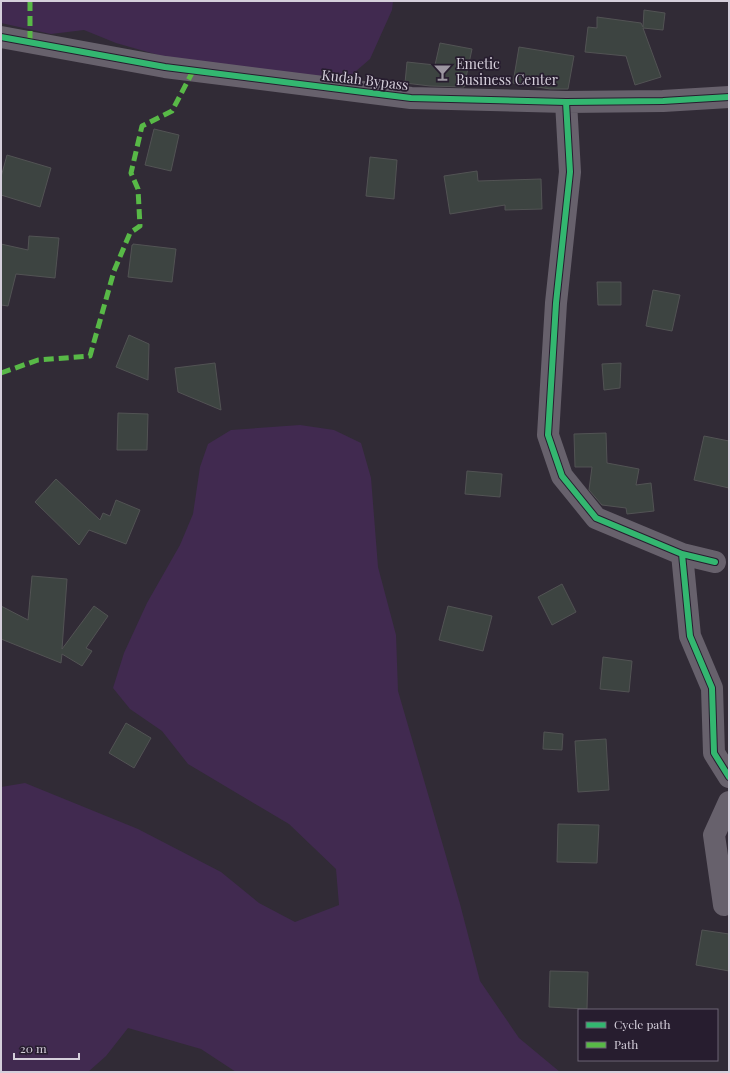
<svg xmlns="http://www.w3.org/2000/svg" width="730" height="1073" viewBox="0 0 730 1073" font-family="'Playfair Display',serif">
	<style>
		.green { fill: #412a50 }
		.building { fill: #3d4441; stroke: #525354 }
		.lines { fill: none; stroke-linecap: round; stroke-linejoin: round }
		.minor { stroke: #67616c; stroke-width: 22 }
		.quiet { stroke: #58b947; stroke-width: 5; stroke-dasharray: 10 5; stroke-linecap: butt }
		.cycleway-casing { stroke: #271d2f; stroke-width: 8 }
		.cycleway { stroke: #33b770; stroke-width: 6 }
		.labels { text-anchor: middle; stroke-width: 3.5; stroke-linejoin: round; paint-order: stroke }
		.poi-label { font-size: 14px; fill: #d5cfdb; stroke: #271d2f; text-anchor: start }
		.street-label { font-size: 14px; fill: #d5cfdb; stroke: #271d2f }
	</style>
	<rect width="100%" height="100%" fill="#312b36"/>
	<path class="green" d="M 1,1 L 393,1 L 392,10 L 370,59 L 341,84 L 197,66 L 116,43 L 84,30 L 51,34 L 1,23 Z
		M 300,425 L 334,430 L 361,443 L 371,478 L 378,567 L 396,635 L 398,691 L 460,904 L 480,981 L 519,1038 L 560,1072 L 236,1072 L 201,1049 L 128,1028 L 106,1056 L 88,1072 L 1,1072 L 1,787 L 25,783 L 138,829 L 221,872 L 259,903 L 295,922 L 339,905 L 336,869 L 289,824 L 188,764 L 162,731 L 130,709 L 113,688 L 124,653 L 147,603 L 180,545 L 193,514 L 200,467 L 208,444 L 231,430 Z"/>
	<path class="building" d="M 644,10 L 665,13 L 663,30 L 643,28 L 661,77 L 635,85 L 626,56 L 585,52 L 588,27 L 597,28 L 597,17 L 641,23 L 643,27 Z
		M 440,43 L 472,49 L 464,87 L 430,86 L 405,83 L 407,62 L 435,65 Z
		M 519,47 L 574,56 L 568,89 L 550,89 L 513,83 Z
		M 154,129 L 179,135 L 171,171 L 145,165 Z
		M 7,155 L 51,168 L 40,207 L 1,195 L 1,177 Z
		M 370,157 L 397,160 L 394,199 L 366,196 Z
		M 477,171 L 478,181 L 541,179 L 542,209 L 505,210 L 505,205 L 450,214 L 444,176 Z
		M 29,236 L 59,238 L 55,278 L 16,274 L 8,306 L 1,305 L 1,244 L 28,250 Z
		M 133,244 L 176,249 L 172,282 L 128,277 L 132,245 L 133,245 Z
		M 597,282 L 621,282 L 621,305 L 598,305 Z
		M 653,290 L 680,295 L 672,331 L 646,326 Z
		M 129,335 L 149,344 L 148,380 L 116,367 Z
		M 215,363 L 221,410 L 178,392 L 175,368 Z
		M 621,363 L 620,388 L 604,390 L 602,364 Z
		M 118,413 L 148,414 L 147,450 L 117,450 Z
		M 606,433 L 607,463 L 639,469 L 636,485 L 651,483 L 654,511 L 627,514 L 626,508 L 602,505 L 589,490 L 592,467 L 575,467 L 574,434 Z
		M 704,436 L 729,441 L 729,488 L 694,480 Z
		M 467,471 L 502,474 L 500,497 L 465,494 Z
		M 56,479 L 100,520 L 103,513 L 110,516 L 116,500 L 140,510 L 126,544 L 89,530 L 79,545 L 35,502 Z
		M 32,576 L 67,579 L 62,649 L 94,606 L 108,616 L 86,648 L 92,651 L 82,666 L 62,654 L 61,663 L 1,639 L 1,606 L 28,620 Z
		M 562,584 L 576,612 L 552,625 L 538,597 Z
		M 448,606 L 492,616 L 483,651 L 439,640 Z
		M 603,657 L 632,661 L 629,692 L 600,689 Z
		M 126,723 L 151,738 L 134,768 L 109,753 Z
		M 544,732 L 563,734 L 562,750 L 543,749 Z
		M 606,739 L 609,790 L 578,792 L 575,741 Z
		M 558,824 L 599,825 L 597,863 L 557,862 Z
		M 702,930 L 729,934 L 729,971 L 696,965 Z
		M 550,971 L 588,972 L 587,1009 L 549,1007 Z"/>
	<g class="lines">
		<path class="minor" d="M 1,37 L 165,67 L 411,98 L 566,102 L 663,101 L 729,97
			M 566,102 L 570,172 L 556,303 L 548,435 L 562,476 L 596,518 L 682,554 L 715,562
			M 682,554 L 690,636 L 712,688 L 714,753 L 729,777
			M 724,905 L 714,835 L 729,802"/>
		<path class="quiet" d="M 30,1 L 30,43
			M 1,373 L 38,360 L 90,356 L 114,271 L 130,233 L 140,226 L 138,189 L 131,173 L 142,126 L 172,111 L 193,71"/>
		<defs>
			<path id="cycleway" d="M 1,37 L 165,67 L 411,98 L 566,102 L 663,101 L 729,97
				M 566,102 L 570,172 L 556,303 L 548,435 L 562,476 L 596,518 L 682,554 L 715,562
				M 682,554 L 690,636 L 712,688 L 714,753 L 729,777"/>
		</defs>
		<use href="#cycleway" class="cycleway-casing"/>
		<use href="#cycleway" class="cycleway"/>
	</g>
	<defs>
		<symbol id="bar-bare" viewBox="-9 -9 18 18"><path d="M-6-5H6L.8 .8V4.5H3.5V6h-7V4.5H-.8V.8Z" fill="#9c96a1" stroke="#271d2f" stroke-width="2.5" paint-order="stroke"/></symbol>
	</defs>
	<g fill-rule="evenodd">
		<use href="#bar-bare" x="430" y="60" width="25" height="25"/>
	</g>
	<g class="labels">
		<g class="poi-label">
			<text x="456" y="69">Emetic<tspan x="456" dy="16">Business Center</tspan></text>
		</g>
		<g class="street-label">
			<text transform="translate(365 80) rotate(7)" y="5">Kudah Bypass</text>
		</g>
	</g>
	<rect width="730" height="1073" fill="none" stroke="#d5cfdb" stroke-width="4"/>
	<rect x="578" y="1009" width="140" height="52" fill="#271d2f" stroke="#6d6474"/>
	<rect x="586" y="1022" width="20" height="6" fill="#33b770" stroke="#6d6474"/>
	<text x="614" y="1029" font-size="12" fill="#d5cfdb">Cycle path</text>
	<rect x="586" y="1042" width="20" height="6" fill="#58b947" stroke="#6d6474"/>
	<text x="614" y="1049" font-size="12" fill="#d5cfdb">Path</text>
	<path d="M14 1053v6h65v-6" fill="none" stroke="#d5cfdb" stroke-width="2"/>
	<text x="20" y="1053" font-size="12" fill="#d5cfdb" stroke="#271d2f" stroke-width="3" paint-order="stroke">20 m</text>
</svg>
